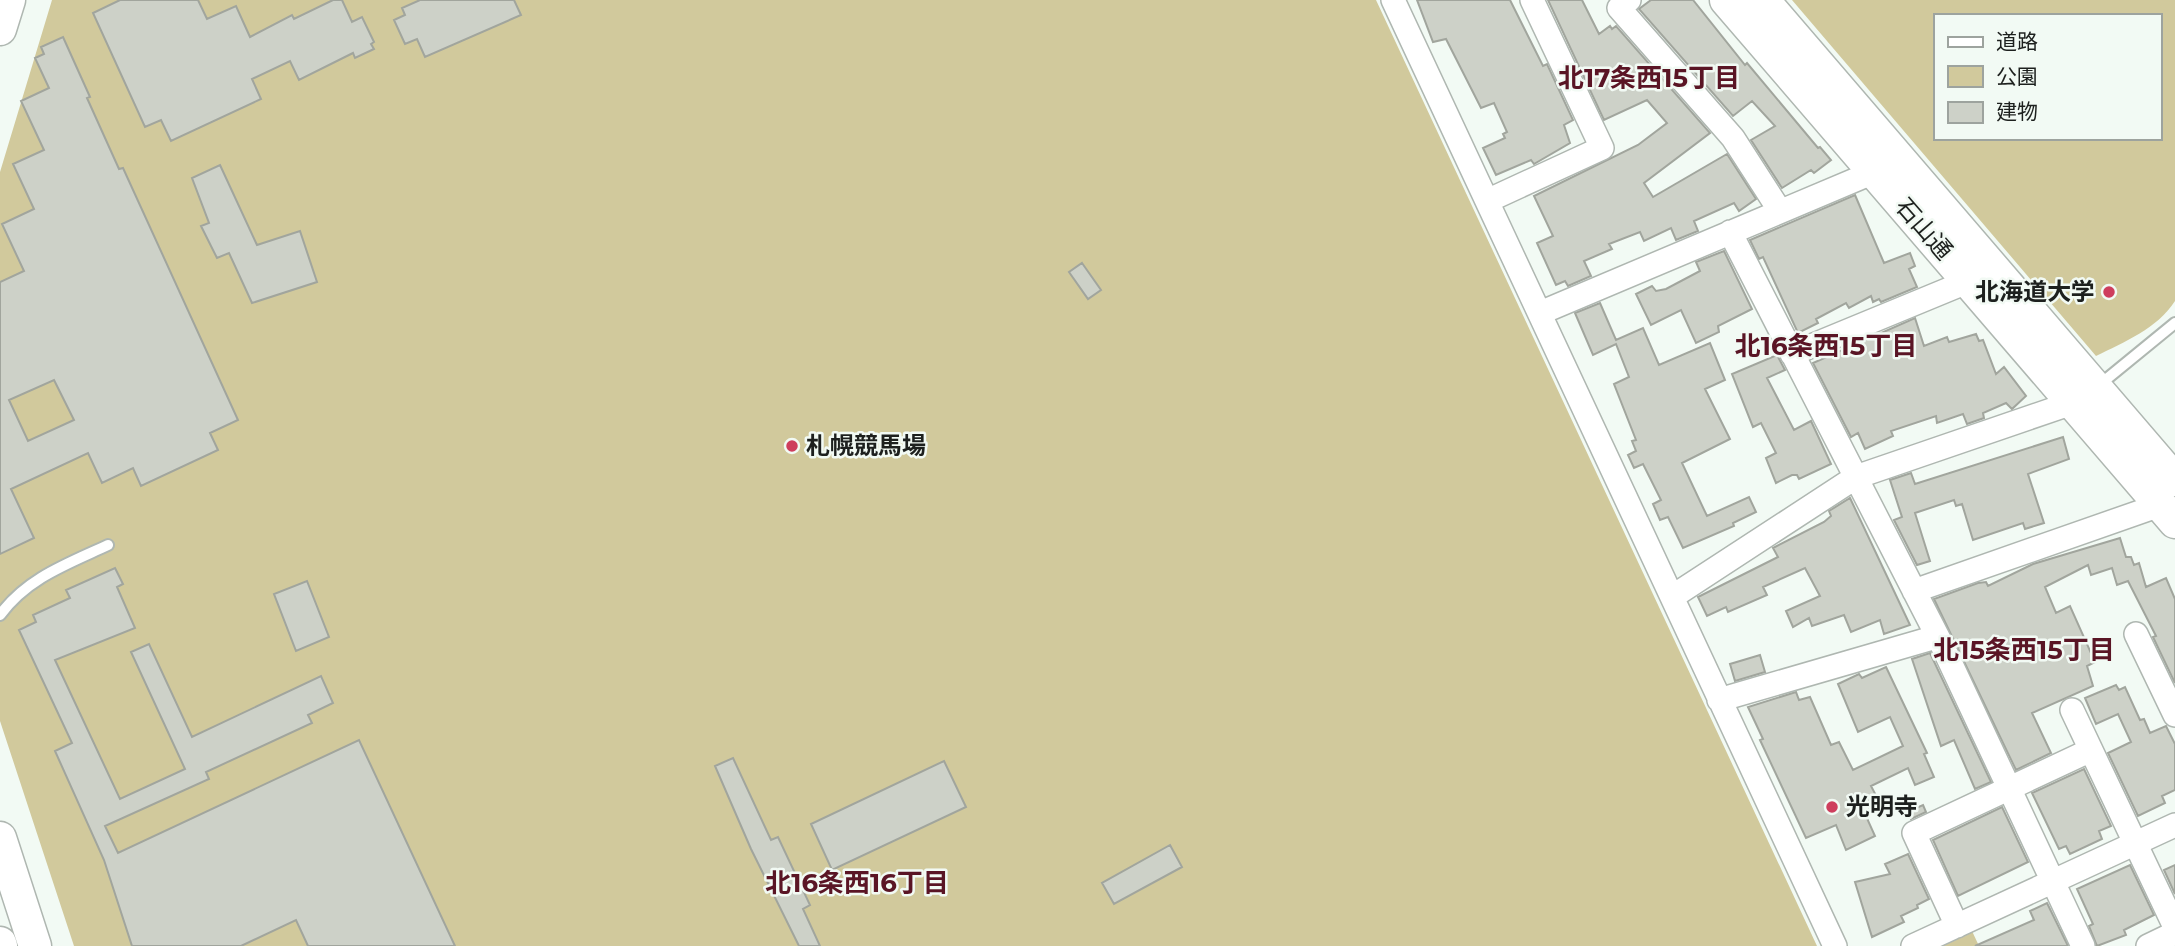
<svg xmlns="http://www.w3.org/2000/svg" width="2175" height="946" viewBox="0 0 2175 946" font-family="Montserrat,'Noto Sans JP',sans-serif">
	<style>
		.green { fill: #d1c99c; fill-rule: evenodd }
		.building { fill: #cdd1c8; stroke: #a1a59d; stroke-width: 2; fill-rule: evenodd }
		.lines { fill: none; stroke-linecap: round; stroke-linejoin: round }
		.lane-casing { stroke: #afb7b1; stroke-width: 14 }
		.street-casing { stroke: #afb7b1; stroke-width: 26 }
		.secondary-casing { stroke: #afb7b1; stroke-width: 35 }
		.lane { stroke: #fff; stroke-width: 10 }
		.street { stroke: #fff; stroke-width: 23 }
		.secondary { stroke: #fff; stroke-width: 32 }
		.poi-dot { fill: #ce3e5d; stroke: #f2faf4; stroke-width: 2.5 }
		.labels { text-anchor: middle; stroke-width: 5; stroke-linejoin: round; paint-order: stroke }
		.street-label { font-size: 24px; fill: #1d201e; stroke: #f2faf4 }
		.poi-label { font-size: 24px; font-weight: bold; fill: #1d201e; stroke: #f2faf4; text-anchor: start }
		.neighbourhood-label { font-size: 26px; font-weight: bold; fill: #5a1525; stroke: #f2faf4 }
	</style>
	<rect width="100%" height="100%" fill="#f2faf4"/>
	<path class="green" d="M 52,0 L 1376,0 L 1817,946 L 74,946 L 0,721 L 0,172 Z
		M 1792,0 L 2175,0 L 2175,301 C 2157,329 2124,342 2096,356 ZM 1935,16 L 2159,16 L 2159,138 L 1935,138 Z
		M 1972,931 L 1979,946 L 1939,946 Z"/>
	<path class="building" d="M 120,0 L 198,0 L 207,19 L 236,6 L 250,37 L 292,15 L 294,19 L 333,0 L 342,0 L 352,22 L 362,17 L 374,42 L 371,44 L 374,49 L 355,58 L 353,53 L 299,80 L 290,61 L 252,79 L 261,99 L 171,141 L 161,120 L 145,127 L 93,13 Z
		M 420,0 L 514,0 L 521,15 L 425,57 L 417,39 L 405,44 L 394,20 L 405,15 L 402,8 Z
		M 1417,0 L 1510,0 L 1543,66 L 1547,64 L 1573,120 L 1564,125 L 1570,143 L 1534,164 L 1531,160 L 1496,175 L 1483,148 L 1505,138 L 1503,134 L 1507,132 L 1494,103 L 1481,108 L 1446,39 L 1433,42 Z
		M 1548,0 L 1582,0 L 1599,34 L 1610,26 L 1612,29 L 1616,26 L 1710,133 L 1644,183 L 1653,197 L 1727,154 L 1756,199 L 1739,211 L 1734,203 L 1694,221 L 1698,231 L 1676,240 L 1671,228 L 1644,241 L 1640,232 L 1609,244 L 1612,249 L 1584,261 L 1591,276 L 1568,286 L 1565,281 L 1556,285 L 1537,243 L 1553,236 L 1534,196 L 1638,145 L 1667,123 L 1647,100 L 1604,120 Z
		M 1651,0 L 1693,0 L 1745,65 L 1747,63 L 1818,148 L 1820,147 L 1831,160 L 1814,173 L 1811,170 L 1782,188 L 1751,140 L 1775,126 L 1752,101 L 1733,116 L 1639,9 Z
		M 63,37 L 90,97 L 87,98 L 119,169 L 123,168 L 238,420 L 210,433 L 218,450 L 141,486 L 133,468 L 102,483 L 88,453 L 11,489 L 34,538 L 0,554 L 0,282 L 24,271 L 2,224 L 34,209 L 13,164 L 44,150 L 21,101 L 49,88 L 35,58 L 44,54 L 41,47 ZM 54,380 L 74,420 L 28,441 L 9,400 Z
		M 220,165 L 257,245 L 300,231 L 317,282 L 252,303 L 229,253 L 217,258 L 201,226 L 209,223 L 192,178 Z
		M 1855,195 L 1884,263 L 1910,253 L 1915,266 L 1909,269 L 1917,287 L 1881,302 L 1879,299 L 1873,302 L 1871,296 L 1849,308 L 1846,303 L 1816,319 L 1818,323 L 1798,333 L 1763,257 L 1759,259 L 1750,240 Z
		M 1724,251 L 1752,309 L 1718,326 L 1719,332 L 1696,343 L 1681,310 L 1651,325 L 1636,294 L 1652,286 L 1656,291 L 1666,289 L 1700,271 L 1696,262 Z
		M 1082,263 L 1101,290 L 1088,299 L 1069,272 Z
		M 1600,303 L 1616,340 L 1643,328 L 1659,365 L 1710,343 L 1725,380 L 1705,389 L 1730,439 L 1682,463 L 1707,516 L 1749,497 L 1756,512 L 1733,523 L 1734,526 L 1683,548 L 1668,517 L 1660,520 L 1653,504 L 1661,500 L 1643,464 L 1634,468 L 1628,455 L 1636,451 L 1632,441 L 1636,440 L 1614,384 L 1629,377 L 1616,344 L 1593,355 L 1575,313 Z
		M 1915,318 L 1924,346 L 1947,337 L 1949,342 L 1976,334 L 1979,341 L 1983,340 L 1996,374 L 2004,367 L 2026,396 L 2012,409 L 2006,403 L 1983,413 L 1984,418 L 1967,424 L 1963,414 L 1937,423 L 1936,416 L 1891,431 L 1893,436 L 1865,449 L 1858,433 L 1851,437 L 1813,363 Z
		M 1777,355 L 1785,370 L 1767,378 L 1794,430 L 1811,421 L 1831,464 L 1799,479 L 1797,475 L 1792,475 L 1776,483 L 1766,458 L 1776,453 L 1761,423 L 1753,427 L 1732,374 Z
		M 2063,437 L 2069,459 L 2028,474 L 2044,523 L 2025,529 L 2023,523 L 1973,540 L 1962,504 L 1956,506 L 1954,500 L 1915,513 L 1930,561 L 1917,565 L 1894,520 L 1902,517 L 1890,480 L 1911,473 L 1915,484 Z
		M 1850,498 L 1910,625 L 1884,634 L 1880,620 L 1851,632 L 1844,615 L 1812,626 L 1809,618 L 1793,627 L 1786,611 L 1820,596 L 1805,568 L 1763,587 L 1767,595 L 1728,612 L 1726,607 L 1707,616 L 1698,597 L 1778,557 L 1773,548 L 1824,522 L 1831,516 L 1829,511 Z
		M 2120,538 L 2126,557 L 2131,557 L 2134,565 L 2139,563 L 2146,587 L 2166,578 L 2175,599 L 2175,683 L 2153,637 L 2156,636 L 2128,581 L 2117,585 L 2112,568 L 2091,575 L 2088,565 L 2045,587 L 2056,613 L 2070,606 L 2095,662 L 2087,666 L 2093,686 L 2032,713 L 2051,753 L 2016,770 L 1934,599 L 1978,583 L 1986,582 L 1988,586 L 2033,564 Z
		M 115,568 L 123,584 L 117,587 L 135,628 L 55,660 L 120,799 L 185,769 L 131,652 L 149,644 L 192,737 L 321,676 L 333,703 L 308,715 L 312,723 L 206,772 L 209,779 L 105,826 L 118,853 L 359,740 L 455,946 L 308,946 L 296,920 L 241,946 L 132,946 L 104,860 L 55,751 L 72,743 L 19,630 L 36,622 L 33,615 L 70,598 L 66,590 Z
		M 307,581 L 329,637 L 296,651 L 274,594 Z
		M 1930,653 L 1991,782 L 1975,789 L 1954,740 L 1941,746 L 1912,659 Z
		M 1760,655 L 1765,672 L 1735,681 L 1730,664 Z
		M 1886,667 L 1927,753 L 1924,754 L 1934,777 L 1915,785 L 1908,768 L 1871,786 L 1881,805 L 1865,814 L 1875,836 L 1846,850 L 1836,825 L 1806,838 L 1760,740 L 1763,739 L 1748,707 L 1796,692 L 1799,700 L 1810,697 L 1831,745 L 1839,742 L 1853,770 L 1903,746 L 1890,717 L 1858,732 L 1838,684 L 1859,674 L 1862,678 Z
		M 2116,685 L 2119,690 L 2125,687 L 2140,720 L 2144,719 L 2150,733 L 2166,726 L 2175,744 L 2175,790 L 2162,796 L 2165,803 L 2138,816 L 2108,753 L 2131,742 L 2118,714 L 2096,724 L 2085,698 Z
		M 733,758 L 771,840 L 778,837 L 810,905 L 803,909 L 820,946 L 799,946 L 751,849 L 715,766 Z
		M 944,761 L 966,807 L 832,870 L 811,824 Z
		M 2084,769 L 2111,826 L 2099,831 L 2102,839 L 2070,854 L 2066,846 L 2059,849 L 2032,793 Z
		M 1923,805 L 1926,812 L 1911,819 L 1907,812 Z
		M 2002,807 L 2028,862 L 1958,896 L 1933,840 Z
		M 1170,845 L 1182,867 L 1114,904 L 1102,883 Z
		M 1908,854 L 1929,899 L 1917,905 L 1918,908 L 1901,916 L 1904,922 L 1872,937 L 1855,882 L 1890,874 L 1885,864 Z
		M 2130,865 L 2154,915 L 2124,930 L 2126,935 L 2097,946 L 2089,926 L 2093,924 L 2077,889 Z
		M 2175,865 L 2175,894 L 2164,870 Z
		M 2047,903 L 2068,946 L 1975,946 L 2034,920 L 2030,911 Z"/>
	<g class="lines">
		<defs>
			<path id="lane" d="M 2098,386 L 2175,323
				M 0,615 C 27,578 67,564 108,545"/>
			<path id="street" d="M 1393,0 L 1835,946
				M 1629,0 L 1619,8 L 1733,138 L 1780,211
				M 1487,201 L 1602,148 L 1532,0
				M 1730,232 L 1943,647 L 2083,946
				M 1540,313 L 1874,172
				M 1792,354 L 1969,281
				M 1914,591 L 2160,505
				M 1672,597 L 1856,477 L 2072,403 L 2084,395
				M 2136,634 L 2175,715
				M 1719,700 L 1936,637
				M 2072,710 L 2175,927
				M 1957,926 L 1914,833 L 2091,750
				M 1913,946 L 2175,825
				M 2148,946 L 2175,933"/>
			<path id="secondary" d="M 1726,0 L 2175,522
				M 1763,0 L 2175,480
				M 0,29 L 9,0
				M 0,838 L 35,946
				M 0,943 L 1,946"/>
		</defs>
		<use href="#lane" class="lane-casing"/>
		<use href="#street" class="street-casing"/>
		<use href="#secondary" class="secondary-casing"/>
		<use href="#lane" class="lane"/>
		<use href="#street" class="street"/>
		<use href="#secondary" class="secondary"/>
	</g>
	<g class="poi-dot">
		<circle cx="2109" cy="292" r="7"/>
		<circle cx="792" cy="446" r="7"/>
		<circle cx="1832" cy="807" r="7"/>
	</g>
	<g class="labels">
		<g class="street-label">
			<text transform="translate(1924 229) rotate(49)" y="8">石山通</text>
		</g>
		<g class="poi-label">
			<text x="2095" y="300" text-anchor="end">北海道大学</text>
			<text x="806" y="454">札幌競馬場</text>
			<text x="1846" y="815">光明寺</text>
		</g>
		<g class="neighbourhood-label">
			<text x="1649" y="87">北17条西15丁目</text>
			<text x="1826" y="355">北16条西15丁目</text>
			<text x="2024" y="659">北15条西15丁目</text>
			<text x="857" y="892">北16条西16丁目</text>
		</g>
	</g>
	<rect x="1934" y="14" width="228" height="126" fill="#f2faf4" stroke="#9da39e" stroke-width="2"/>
	<rect x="1948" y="37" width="35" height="10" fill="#ffffff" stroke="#9da39e" stroke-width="2"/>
	<text x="1996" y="49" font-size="21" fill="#1d201e">道路</text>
	<rect x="1948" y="66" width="35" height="21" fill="#d1c99c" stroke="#9da39e" stroke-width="2"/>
	<text x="1996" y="84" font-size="21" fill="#1d201e">公園</text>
	<rect x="1948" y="102" width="35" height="21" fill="#cdd1c8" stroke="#9da39e" stroke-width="2"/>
	<text x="1996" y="119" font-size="21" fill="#1d201e">建物</text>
</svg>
